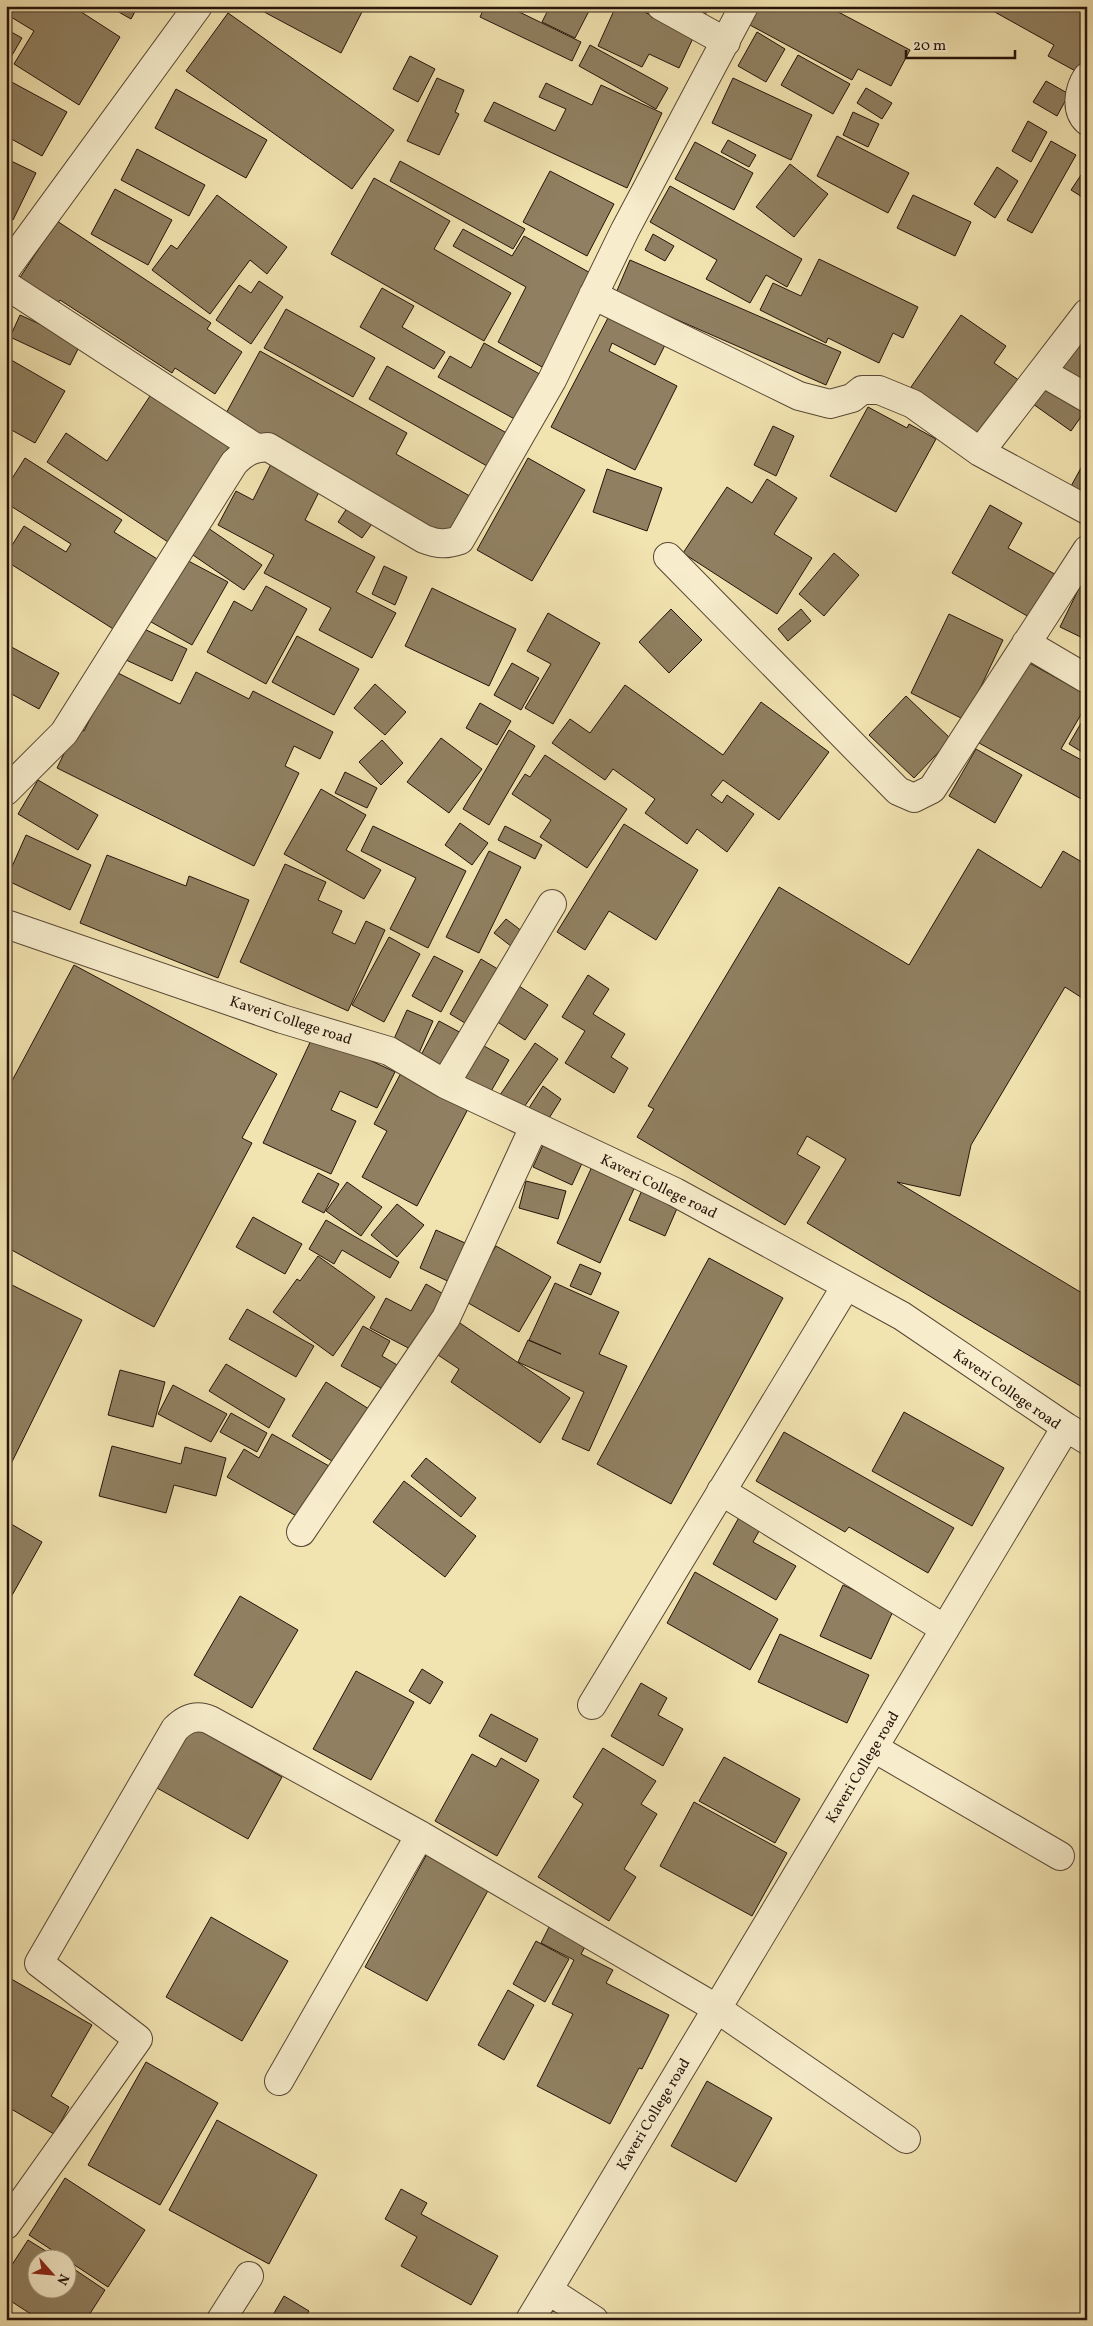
<svg xmlns="http://www.w3.org/2000/svg" width="1093" height="2326" viewBox="0 0 1093 2326" font-family="Vollkorn,serif">
	<style>
		.building { fill: #908061; stroke: #25130a }
		.lines { fill: none; stroke-linecap: round; stroke-linejoin: round }
		.minor-casing { stroke: #584734; stroke-width: 30 }
		.tertiary-casing { stroke: #584734; stroke-width: 30 }
		.minor { stroke: #f7edcc; stroke-width: 28 }
		.tertiary { stroke: #f7edcc; stroke-width: 28 }
		.labels { text-anchor: middle; stroke-width: 5; stroke-linejoin: round; paint-order: stroke }
		.street-label { font-size: 15px; fill: #25130a; stroke: #f7edcc }
	</style>
	<rect width="100%" height="100%" fill="#f2e4b1"/>
	<filter id="stains"><feTurbulence type="fractalNoise" baseFrequency=".004" numOctaves="4"/><feColorMatrix values="0 0 0 0 .2 0 0 0 0 .09 0 0 0 0 .02 0 0 0 .5 -.17"/></filter>
	<radialGradient id="worn" r=".72"><stop offset=".6" stop-color="#630" stop-opacity="0"/><stop offset="1" stop-color="#630" stop-opacity=".3"/></radialGradient>
	<path class="building" d="M 6,6 L 72,6 L 120,37 L 79,105 L 14,64 L 34,31 L 6,14 Z
		M 108,6 L 138,6 L 131,19 Z
		M 253,6 L 365,6 L 341,53 Z
		M 485,6 L 507,6 L 581,42 L 572,61 L 480,17 Z
		M 550,6 L 579,6 L 589,11 L 575,38 L 542,22 Z
		M 616,6 L 632,6 L 694,36 L 679,68 L 649,54 L 642,67 L 598,46 Z
		M 676,6 L 710,6 L 702,20 Z
		M 757,6 L 827,6 L 910,50 L 891,86 L 858,69 L 852,80 L 748,24 Z
		M 984,6 L 1087,6 L 1087,60 L 1079,73 L 1048,56 L 1054,45 Z
		M 228,13 L 394,130 L 352,189 L 186,71 Z
		M 6,29 L 22,38 L 7,64 L 6,64 Z
		M 757,32 L 785,49 L 766,82 L 738,66 Z
		M 590,45 L 668,88 L 656,109 L 579,66 Z
		M 798,55 L 850,84 L 833,114 L 781,85 Z
		M 410,56 L 435,69 L 418,102 L 393,89 Z
		M 437,78 L 464,90 L 455,112 L 459,114 L 439,155 L 407,141 Z
		M 733,78 L 812,115 L 791,160 L 712,123 Z
		M 6,79 L 67,112 L 42,156 L 6,136 Z
		M 1046,81 L 1069,94 L 1057,116 L 1033,102 Z
		M 546,83 L 592,105 L 601,85 L 662,113 L 627,188 L 484,121 L 494,102 L 555,131 L 566,109 L 539,97 Z
		M 866,88 L 892,103 L 882,119 L 857,103 Z
		M 176,89 L 267,140 L 246,178 L 155,128 Z
		M 853,112 L 879,124 L 868,147 L 843,135 Z
		M 1028,121 L 1047,132 L 1031,162 L 1012,151 Z
		M 837,136 L 909,173 L 888,213 L 817,176 Z
		M 728,140 L 756,155 L 749,167 L 721,152 Z
		M 1051,141 L 1076,155 L 1032,233 L 1007,220 Z
		M 695,142 L 753,173 L 734,210 L 675,179 Z
		M 137,149 L 205,185 L 189,216 L 121,180 Z
		M 11,161 L 36,173 L 13,220 L 6,216 L 6,170 Z
		M 400,161 L 525,229 L 513,249 L 390,181 Z
		M 790,164 L 828,194 L 794,237 L 756,207 Z
		M 1087,166 L 1087,200 L 1071,190 Z
		M 997,167 L 1018,181 L 995,218 L 974,204 Z
		M 550,171 L 614,204 L 587,256 L 523,222 Z
		M 374,178 L 450,221 L 434,249 L 511,293 L 484,341 L 331,254 Z
		M 670,186 L 802,259 L 787,287 L 766,275 L 750,303 L 706,279 L 717,260 L 650,222 Z
		M 115,189 L 172,220 L 148,265 L 91,234 Z
		M 217,195 L 287,247 L 267,274 L 250,260 L 210,314 L 152,270 L 171,245 L 177,249 Z
		M 913,195 L 971,222 L 955,256 L 897,228 Z
		M 57,221 L 211,323 L 207,329 L 242,352 L 215,394 L 175,368 L 172,373 L 60,300 L 57,304 L 19,279 Z
		M 463,229 L 512,256 L 524,236 L 594,275 L 542,367 L 498,342 L 526,287 L 453,246 Z
		M 653,234 L 674,246 L 665,261 L 645,250 Z
		M 819,259 L 918,307 L 903,338 L 893,333 L 879,363 L 828,338 L 826,343 L 760,310 L 773,283 L 801,296 Z
		M 630,260 L 841,352 L 826,385 L 616,293 Z
		M 259,281 L 283,297 L 251,344 L 216,320 L 239,285 L 251,293 Z
		M 382,288 L 414,306 L 402,327 L 445,352 L 434,369 L 360,327 Z
		M 286,309 L 375,358 L 353,397 L 264,348 Z
		M 20,315 L 81,343 L 70,365 L 10,337 Z
		M 961,315 L 1006,346 L 994,363 L 1020,381 L 983,437 L 911,387 Z
		M 609,316 L 665,345 L 655,365 L 612,343 L 609,351 L 677,386 L 635,470 L 551,427 Z
		M 1087,337 L 1087,388 L 1062,367 Z
		M 484,343 L 545,377 L 520,422 L 438,377 L 450,356 L 471,368 Z
		M 260,351 L 407,433 L 396,454 L 475,499 L 450,543 L 224,417 Z
		M 6,357 L 65,391 L 35,443 L 6,427 Z
		M 387,366 L 512,436 L 494,470 L 369,399 Z
		M 1048,384 L 1085,411 L 1071,431 L 1033,404 Z
		M 152,393 L 231,447 L 168,542 L 47,462 L 66,433 L 107,461 Z
		M 868,407 L 907,428 L 909,424 L 936,439 L 896,512 L 830,476 Z
		M 773,426 L 794,436 L 776,476 L 754,465 Z
		M 1087,457 L 1087,497 L 1070,488 Z
		M 25,458 L 122,520 L 114,532 L 162,562 L 118,632 L 6,561 L 6,555 L 24,526 L 66,552 L 71,544 L 6,503 L 6,488 Z
		M 528,458 L 585,490 L 532,581 L 477,550 Z
		M 272,462 L 321,488 L 305,520 L 375,557 L 356,592 L 396,613 L 372,658 L 319,630 L 331,608 L 264,573 L 274,555 L 218,525 L 236,491 L 253,500 Z
		M 607,469 L 662,488 L 647,531 L 593,512 Z
		M 767,479 L 797,498 L 774,534 L 812,558 L 777,614 L 683,553 L 727,487 L 752,503 Z
		M 351,502 L 376,518 L 362,538 L 338,522 Z
		M 990,505 L 1022,523 L 1008,548 L 1060,577 L 1036,621 L 952,573 Z
		M 208,528 L 262,565 L 244,590 L 190,553 Z
		M 834,553 L 859,575 L 824,616 L 799,594 Z
		M 179,556 L 228,582 L 192,645 L 144,618 Z
		M 384,566 L 407,577 L 395,605 L 372,594 Z
		M 1087,572 L 1087,640 L 1060,627 Z
		M 266,586 L 307,609 L 266,684 L 207,652 L 234,601 L 252,611 Z
		M 432,588 L 516,629 L 489,686 L 405,646 Z
		M 671,609 L 702,640 L 669,673 L 639,642 Z
		M 801,609 L 811,621 L 788,641 L 778,629 Z
		M 548,613 L 600,643 L 553,724 L 525,708 L 551,664 L 527,651 Z
		M 949,614 L 1003,640 L 965,720 L 911,693 Z
		M 142,628 L 187,649 L 172,681 L 126,660 Z
		M 297,636 L 359,669 L 334,715 L 272,682 Z
		M 6,644 L 59,673 L 39,709 L 6,691 Z
		M 1024,660 L 1087,695 L 1087,704 L 1061,749 L 1087,763 L 1087,802 L 979,743 Z
		M 512,663 L 539,678 L 521,710 L 494,695 Z
		M 114,671 L 180,704 L 196,672 L 249,699 L 253,691 L 333,732 L 320,759 L 294,746 L 285,766 L 299,773 L 254,866 L 57,768 L 77,727 L 84,731 Z
		M 375,684 L 406,712 L 385,735 L 354,708 Z
		M 625,685 L 723,755 L 761,702 L 829,752 L 779,820 L 723,780 L 711,795 L 722,803 L 727,795 L 754,814 L 727,852 L 697,829 L 687,844 L 645,813 L 655,799 L 613,769 L 605,780 L 552,743 L 570,719 L 590,733 Z
		M 906,696 L 951,739 L 914,778 L 869,735 Z
		M 480,703 L 511,721 L 497,745 L 466,728 Z
		M 1087,713 L 1087,755 L 1069,744 Z
		M 509,730 L 535,746 L 489,825 L 463,809 Z
		M 441,738 L 482,769 L 449,813 L 407,782 Z
		M 382,740 L 403,763 L 381,785 L 359,762 Z
		M 976,749 L 1022,775 L 995,823 L 949,796 Z
		M 545,755 L 627,809 L 587,868 L 540,837 L 551,820 L 512,794 L 525,774 L 530,777 Z
		M 345,772 L 377,788 L 367,808 L 335,793 Z
		M 38,780 L 98,815 L 78,850 L 18,814 Z
		M 321,789 L 366,815 L 346,850 L 381,870 L 364,899 L 284,854 Z
		M 460,823 L 488,843 L 472,865 L 445,845 Z
		M 624,824 L 698,870 L 656,940 L 609,911 L 585,950 L 557,932 Z
		M 373,826 L 466,871 L 428,948 L 390,929 L 416,878 L 361,851 Z
		M 505,826 L 542,845 L 535,859 L 498,840 Z
		M 26,835 L 91,865 L 70,910 L 6,880 Z
		M 978,849 L 1041,888 L 1063,851 L 1087,865 L 1087,1001 L 1065,987 L 971,1145 L 960,1196 L 897,1182 L 1087,1296 L 1087,1390 L 807,1223 L 846,1159 L 807,1136 L 797,1154 L 820,1167 L 785,1225 L 637,1137 L 654,1109 L 648,1106 L 779,887 L 909,965 Z
		M 489,851 L 521,867 L 479,953 L 446,937 Z
		M 107,855 L 186,886 L 189,876 L 249,900 L 218,978 L 80,923 Z
		M 285,864 L 326,882 L 318,900 L 342,911 L 332,933 L 355,944 L 366,921 L 385,930 L 348,1011 L 240,962 Z
		M 506,919 L 527,935 L 516,950 L 494,933 Z
		M 389,937 L 420,954 L 384,1022 L 352,1005 Z
		M 434,956 L 463,971 L 441,1012 L 412,996 Z
		M 481,959 L 501,971 L 470,1026 L 450,1014 Z
		M 74,965 L 277,1074 L 242,1138 L 252,1143 L 154,1327 L 6,1247 L 6,1092 Z
		M 588,975 L 609,989 L 593,1014 L 625,1034 L 611,1057 L 628,1068 L 614,1093 L 565,1063 L 585,1031 L 562,1017 Z
		M 519,986 L 548,1005 L 525,1040 L 496,1021 Z
		M 407,1010 L 433,1021 L 419,1053 L 393,1041 Z
		M 439,1021 L 465,1035 L 446,1070 L 421,1055 Z
		M 314,1034 L 395,1072 L 377,1108 L 340,1091 L 331,1110 L 356,1121 L 331,1174 L 263,1143 Z
		M 477,1042 L 509,1060 L 490,1093 L 458,1075 Z
		M 535,1043 L 558,1059 L 522,1110 L 500,1095 Z
		M 401,1073 L 468,1109 L 417,1206 L 362,1177 L 387,1131 L 374,1124 Z
		M 543,1086 L 561,1099 L 546,1123 L 527,1111 Z
		M 544,1143 L 583,1161 L 572,1185 L 533,1167 Z
		M 595,1160 L 638,1180 L 600,1263 L 557,1243 Z
		M 318,1173 L 339,1184 L 324,1213 L 302,1202 Z
		M 526,1181 L 566,1191 L 558,1219 L 519,1208 Z
		M 646,1181 L 682,1197 L 665,1236 L 629,1220 Z
		M 347,1182 L 382,1207 L 361,1236 L 326,1211 Z
		M 397,1204 L 424,1225 L 397,1257 L 371,1235 Z
		M 253,1217 L 302,1244 L 285,1274 L 236,1247 Z
		M 326,1220 L 399,1262 L 390,1278 L 342,1250 L 334,1264 L 309,1249 Z
		M 436,1230 L 474,1247 L 456,1285 L 420,1268 Z
		M 496,1246 L 551,1277 L 519,1332 L 463,1300 Z
		M 318,1256 L 375,1297 L 333,1356 L 273,1312 L 297,1279 L 300,1281 Z
		M 709,1258 L 783,1298 L 671,1504 L 597,1464 Z
		M 580,1264 L 601,1273 L 591,1295 L 570,1286 Z
		M 6,1282 L 82,1320 L 6,1474 Z
		M 555,1283 L 619,1312 L 599,1354 L 627,1366 L 589,1451 L 562,1439 L 584,1392 L 518,1362 L 528,1340 L 561,1354 L 529,1340 Z
		M 426,1284 L 447,1296 L 416,1352 L 370,1328 L 386,1298 L 411,1311 Z
		M 247,1309 L 314,1346 L 296,1377 L 229,1339 Z
		M 457,1321 L 570,1398 L 540,1443 L 451,1382 L 459,1369 L 435,1353 Z
		M 363,1326 L 390,1341 L 382,1356 L 404,1369 L 390,1393 L 341,1366 Z
		M 226,1364 L 285,1399 L 269,1428 L 209,1391 Z
		M 120,1370 L 165,1382 L 153,1427 L 108,1415 Z
		M 326,1382 L 369,1409 L 335,1463 L 292,1436 Z
		M 173,1385 L 227,1414 L 211,1442 L 158,1414 Z
		M 904,1412 L 1004,1468 L 972,1526 L 872,1471 Z
		M 231,1413 L 267,1433 L 257,1452 L 220,1432 Z
		M 784,1432 L 954,1528 L 928,1573 L 849,1527 L 845,1532 L 756,1481 Z
		M 272,1434 L 329,1466 L 300,1518 L 227,1477 L 244,1449 L 259,1458 Z
		M 112,1446 L 181,1464 L 185,1447 L 226,1458 L 216,1496 L 174,1485 L 166,1513 L 99,1496 Z
		M 426,1458 L 476,1498 L 461,1517 L 411,1476 Z
		M 404,1481 L 476,1536 L 445,1577 L 373,1522 Z
		M 742,1512 L 763,1524 L 753,1542 L 796,1566 L 776,1600 L 713,1564 Z
		M 6,1521 L 42,1542 L 6,1606 Z
		M 695,1572 L 778,1619 L 750,1670 L 667,1623 Z
		M 843,1585 L 894,1609 L 871,1659 L 820,1636 Z
		M 240,1596 L 298,1630 L 252,1708 L 194,1675 Z
		M 780,1634 L 869,1675 L 847,1723 L 758,1682 Z
		M 422,1669 L 443,1682 L 430,1704 L 409,1691 Z
		M 356,1671 L 414,1702 L 371,1780 L 313,1749 Z
		M 641,1683 L 667,1698 L 658,1715 L 683,1729 L 663,1766 L 611,1736 Z
		M 491,1714 L 538,1739 L 526,1762 L 479,1736 Z
		M 192,1726 L 282,1777 L 248,1839 L 157,1788 Z
		M 603,1748 L 656,1781 L 641,1804 L 657,1814 L 624,1869 L 636,1877 L 609,1921 L 538,1877 L 583,1804 L 573,1797 Z
		M 472,1754 L 496,1767 L 501,1758 L 539,1780 L 497,1856 L 435,1821 Z
		M 724,1757 L 800,1799 L 775,1843 L 699,1801 Z
		M 694,1802 L 787,1853 L 752,1916 L 660,1866 Z
		M 428,1852 L 490,1887 L 427,2001 L 365,1967 Z
		M 211,1917 L 288,1961 L 242,2041 L 166,1997 Z
		M 549,1927 L 586,1945 L 581,1954 L 613,1970 L 606,1983 L 669,2015 L 642,2069 L 639,2068 L 610,2124 L 537,2086 L 573,2014 L 552,2004 L 574,1960 L 541,1943 Z
		M 536,1941 L 569,1959 L 545,2002 L 513,1984 Z
		M 6,1976 L 92,2025 L 51,2096 L 69,2107 L 54,2134 L 6,2106 L 6,2085 L 9,2080 L 6,2079 Z
		M 508,1990 L 534,2005 L 504,2060 L 478,2045 Z
		M 146,2062 L 218,2103 L 160,2205 L 88,2165 Z
		M 707,2081 L 772,2118 L 736,2182 L 671,2146 Z
		M 217,2120 L 317,2175 L 269,2264 L 169,2210 Z
		M 65,2178 L 145,2230 L 108,2287 L 29,2235 Z
		M 401,2189 L 427,2203 L 421,2214 L 498,2256 L 471,2305 L 401,2266 L 417,2237 L 385,2219 Z
		M 28,2240 L 57,2258 L 38,2258 L 38,2288 L 68,2288 L 68,2265 L 105,2290 L 86,2320 L 40,2320 L 6,2298 L 6,2274 Z
		M 284,2296 L 309,2311 L 304,2320 L 270,2320 Z
		M 6,2313 L 19,2320 L 6,2320 Z"/>
	<g class="lines">
		<defs>
			<path id="minor" d="M 661,6 L 726,42
				M 1087,77 C 1079,89 1075,110 1087,121
				M 6,285 L 256,448
				M 593,295 L 799,396 L 830,404 L 852,398 L 862,390 L 879,390 L 913,404 L 980,452 L 1087,510
				M 1042,372 L 1087,398
				M 980,452 L 1087,313
				M 668,557 L 898,791 L 914,798 L 932,789 L 1087,550
				M 1026,643 L 1087,679
				M 6,791 L 64,733 L 234,463 C 245,452 252,448 268,447 L 424,539 C 437,544 446,545 460,540 L 552,380 L 625,230 L 744,6
				M 6,924 L 282,1019 L 389,1051 L 445,1084 L 675,1192 L 902,1316 L 1066,1427 L 530,2320
				M 445,1084 L 552,904
				M 1066,1427 L 1087,1440
				M 721,1491 L 945,1629
				M 301,1532 L 446,1318 L 534,1127
				M 592,1705 L 846,1286
				M 874,1748 L 1060,1856
				M 279,2081 L 420,1835
				M 6,2225 L 138,2039 L 39,1963 L 175,1729 C 185,1719 196,1714 210,1720 L 420,1835 L 716,2008 L 906,2139
				M 548,2290 L 594,2320
				M 221,2320 L 249,2276"/>
			<path id="tertiary" d="M 6,269 L 198,6"/>
		</defs>
		<use href="#minor" class="minor-casing"/>
		<use href="#tertiary" class="tertiary-casing"/>
		<use href="#minor" class="minor"/>
		<use href="#tertiary" class="tertiary"/>
	</g>
	<g class="labels">
		<g class="street-label">
			<text transform="translate(291 1020) rotate(18)" y="5">Kaveri College road</text>
			<text transform="translate(659 1186) rotate(26)" y="5">Kaveri College road</text>
			<text transform="translate(1007 1389) rotate(35)" y="5">Kaveri College road</text>
			<text transform="translate(862 1767) rotate(-59)" y="5">Kaveri College road</text>
			<text transform="translate(653 2114) rotate(-59)" y="5">Kaveri College road</text>
		</g>
	</g>
	<rect width="1093" height="2326" fill="none" stroke="#f2e4b1" stroke-width="25"/>
	<rect x="8" y="8" width="1078" height="2311" fill="none" stroke="#25130a" stroke-width="2.5"/>
	<rect x="12" y="12" width="1068" height="2301" fill="none" stroke="#25130a"/>
	<g transform="translate(52 2274) rotate(117)"><circle r="24" fill="#f7edcc" stroke="#a3967e"/>
	<path d="M0-4L9 19L0 12L-9 19Z" fill="#8f2418"/>
	<text y="-8" font-size="14" font-weight="bold" text-anchor="middle" fill="#25130a">N</text>
	</g>
	<path d="M906 50v8h109v-8" fill="none" stroke="#25130a" stroke-width="2.5"/>
	<text x="913" y="50" font-size="15" fill="#25130a" stroke="#f7edcc" stroke-width="4" paint-order="stroke">20 m</text>
	<rect width="100%" height="100%" filter="url(#stains)"/>
	<rect width="100%" height="100%" fill="url(#worn)"/>
</svg>
